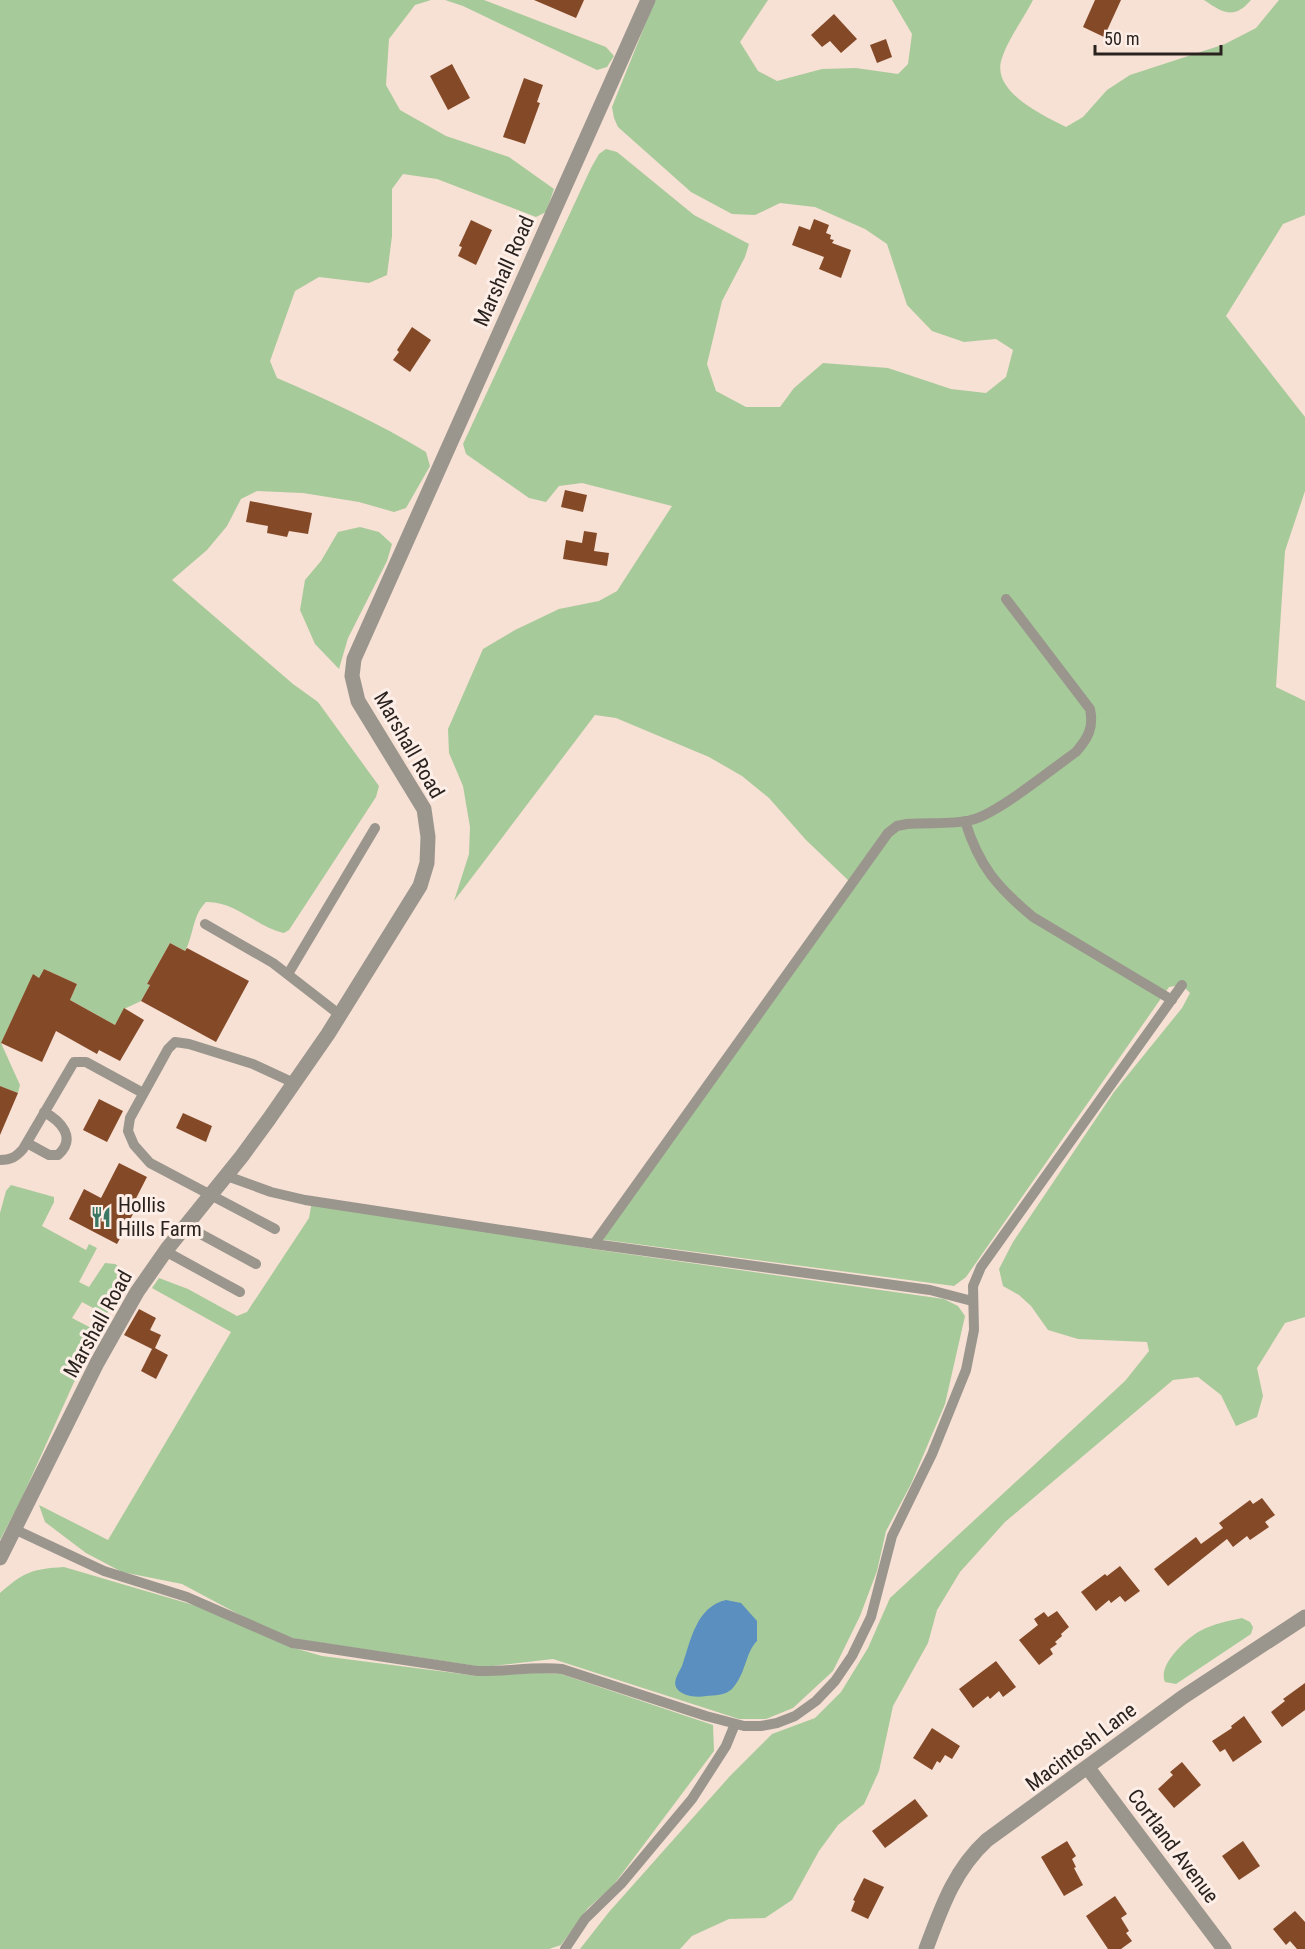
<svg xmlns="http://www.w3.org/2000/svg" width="1305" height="1949" viewBox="0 0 1305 1949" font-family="'Roboto Condensed',sans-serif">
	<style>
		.green { fill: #a7ca9a }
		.water { fill: #5a8fbf }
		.building { fill: #844a28 }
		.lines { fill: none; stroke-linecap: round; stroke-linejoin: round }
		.service { stroke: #9a968d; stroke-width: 10 }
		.minor { stroke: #9a968d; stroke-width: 15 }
		.labels { text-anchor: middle; stroke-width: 6; stroke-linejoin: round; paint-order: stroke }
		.street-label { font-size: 21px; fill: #2a221e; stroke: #fdefe8 }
		.poi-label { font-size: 21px; fill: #2a221e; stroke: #fdefe8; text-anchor: start }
	</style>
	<rect width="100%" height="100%" fill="#f7e0d4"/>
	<path class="green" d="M 0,0 L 431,0 L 415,5 L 389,39 L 386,85 L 400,110 L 446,136 L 509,157 L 554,189 L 546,212 L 536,217 L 437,179 L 403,174 L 392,189 L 392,236 L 387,275 L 369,283 L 319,277 L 295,291 L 270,361 L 277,378 C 328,400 379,423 426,452 L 430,466 L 406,508 L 394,512 L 359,502 L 303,493 L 257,491 L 241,499 L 227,526 L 207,550 L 172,580 L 293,684 L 318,702 L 379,786 L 376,797 L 289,930 L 284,933 C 257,927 235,901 206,902 C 192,916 194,935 185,951 L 170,943 L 147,984 L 150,985 L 141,1001 L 124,1009 L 115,1025 L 70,1000 L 77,984 L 44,969 L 39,978 L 33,975 L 1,1043 L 20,1085 L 18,1093 L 0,1086 Z
		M 445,0 L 484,0 L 606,47 L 614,56 L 607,67 L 597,70 L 463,6 Z
		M 655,0 L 768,0 L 740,42 L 758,71 L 777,81 L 822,69 L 856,68 L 898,74 L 908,64 L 912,34 L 892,0 L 1033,0 C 1024,18 1008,39 1002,58 C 990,91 1042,115 1066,127 L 1083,117 L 1107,90 L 1130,75 L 1225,44 L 1256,28 L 1279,0 L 1305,0 L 1305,215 L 1283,224 L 1226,316 L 1305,417 L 1305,491 L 1285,551 L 1276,687 L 1305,701 L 1305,1317 L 1285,1323 L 1257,1368 L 1263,1396 L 1257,1417 L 1236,1426 L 1221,1395 L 1198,1377 L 1173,1380 L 1005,1522 L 960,1572 L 937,1610 L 928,1643 L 893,1706 L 879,1771 L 864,1804 L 838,1825 L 819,1851 L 792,1900 L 765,1918 L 729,1919 L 692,1936 L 680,1949 L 580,1949 L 609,1912 L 730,1776 L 772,1734 L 815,1718 L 841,1692 L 868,1648 L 890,1598 L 1125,1381 L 1149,1351 L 1147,1342 L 1078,1339 L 1048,1330 L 1031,1306 L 1019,1295 L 1003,1286 L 999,1269 L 1013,1242 L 1114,1092 L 1182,1008 L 1190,993 L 1182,985 L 1169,987 L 966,1277 L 954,1286 L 598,1239 L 849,881 L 806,840 L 769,798 L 742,776 L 709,757 L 616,718 L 595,715 L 454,901 L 469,854 L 470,827 L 463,786 L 449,753 L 448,729 L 483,649 L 515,630 L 559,609 L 599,601 L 617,591 L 672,506 L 582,483 L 559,486 L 546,502 L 529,498 L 466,454 L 463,444 L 591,168 L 599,154 L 606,149 L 617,152 L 694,215 L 749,244 L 745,257 L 722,301 L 707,364 L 716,391 L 746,407 L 780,407 L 794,388 L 823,363 L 888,368 L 951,389 L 986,393 L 1006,377 L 1013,350 L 996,339 L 964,342 L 932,331 L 907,305 L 887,244 L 865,229 L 815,207 L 780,203 L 755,215 L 732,214 L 691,192 L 618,127 L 614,118 L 612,107 Z
		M 1204,0 L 1251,0 C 1234,20 1223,13 1204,0 Z
		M 360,527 L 379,532 L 392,544 L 387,561 L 348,638 L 339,669 L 315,644 L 300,610 L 305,580 L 321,561 L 338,532 Z
		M 11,1185 L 54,1197 L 54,1202 L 42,1226 L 86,1250 L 89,1244 L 97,1248 L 79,1282 L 89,1287 L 105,1263 L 115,1264 L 132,1274 L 106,1315 L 82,1302 L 72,1318 L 97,1331 L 21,1500 L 0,1540 L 0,1213 L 6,1191 Z
		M 312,1201 L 592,1249 L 944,1299 L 958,1306 L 965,1316 L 945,1404 L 911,1484 L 886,1531 L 877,1571 L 860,1616 L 833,1671 L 793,1708 L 766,1719 L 739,1719 L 553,1659 L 483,1667 L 296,1639 L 274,1633 L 182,1584 L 122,1572 L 86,1553 L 45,1522 L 39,1505 L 108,1540 L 231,1332 L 152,1288 L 159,1278 L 188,1289 L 237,1316 L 247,1312 L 309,1218 Z
		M 64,1567 L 207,1609 L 294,1648 L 322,1656 L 478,1676 L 532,1672 L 561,1674 L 713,1725 L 714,1751 L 612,1887 L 588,1908 L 561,1945 L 549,1949 L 0,1949 L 0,1593 C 24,1572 32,1569 64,1567 Z
		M 1242,1618 L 1250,1622 L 1253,1627 L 1251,1634 L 1176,1684 L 1165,1682 C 1157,1665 1187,1638 1200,1631 C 1213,1624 1228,1621 1242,1618 Z"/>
	<path class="water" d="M 726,1600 L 741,1603 L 757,1621 L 757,1641 C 745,1653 746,1674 732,1689 C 724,1696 715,1695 706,1696 C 697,1698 680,1696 676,1687 C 673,1681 679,1672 682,1666 C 691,1640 696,1607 726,1600 Z"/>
	<path class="building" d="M 534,0 L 584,0 L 576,18 Z
		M 1095,0 L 1121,0 L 1104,37 L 1083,27 Z
		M 834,14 L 857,39 L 841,53 L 830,41 L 822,47 L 811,35 Z
		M 886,39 L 892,57 L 877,63 L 870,45 Z
		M 452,64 L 470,98 L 448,110 L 430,76 Z
		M 524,78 L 543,85 L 537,102 L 540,103 L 525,144 L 503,137 Z
		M 814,219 L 829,225 L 826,233 L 831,235 L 830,239 L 834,240 L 832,243 L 851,250 L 841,278 L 819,269 L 824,257 L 792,245 L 799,226 L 810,230 Z
		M 471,220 L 492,230 L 476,265 L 458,256 L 462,247 L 459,246 Z
		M 412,327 L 431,340 L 410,372 L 393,360 L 399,352 L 397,350 Z
		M 565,490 L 587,495 L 583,512 L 561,507 Z
		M 250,501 L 312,513 L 308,534 L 289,531 L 287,537 L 267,533 L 268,526 L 246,522 Z
		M 584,531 L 597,533 L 594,551 L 609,553 L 607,566 L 563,559 L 566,540 L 582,543 Z
		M 170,943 L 185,951 L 187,948 L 249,981 L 216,1042 L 141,1001 L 150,985 L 147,984 Z
		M 44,969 L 77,984 L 70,1000 L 115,1025 L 124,1008 L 144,1020 L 120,1061 L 99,1050 L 97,1054 L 56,1031 L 42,1062 L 1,1043 L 33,974 L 39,978 Z
		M 0,1086 L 18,1093 L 0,1135 Z
		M 99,1099 L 123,1111 L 107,1142 L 83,1130 Z
		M 183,1113 L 212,1126 L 206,1142 L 176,1128 Z
		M 119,1163 L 147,1177 L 129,1212 L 133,1214 L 117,1244 L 69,1219 L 84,1189 L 101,1198 Z
		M 139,1309 L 156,1318 L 150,1330 L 161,1335 L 155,1348 L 168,1355 L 156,1379 L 141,1371 L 152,1349 L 124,1335 Z
		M 1262,1498 L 1275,1515 L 1265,1522 L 1269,1527 L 1250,1540 L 1247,1536 L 1233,1547 L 1227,1539 L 1168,1586 L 1154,1569 L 1196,1537 L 1201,1544 L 1223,1528 L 1219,1523 L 1250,1500 L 1253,1504 Z
		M 1120,1566 L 1140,1591 L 1125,1602 L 1120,1596 L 1111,1603 L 1109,1600 L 1096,1611 L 1081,1592 L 1105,1574 L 1107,1576 Z
		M 1057,1611 L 1069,1627 L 1061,1634 L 1062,1636 L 1055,1642 L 1057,1644 L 1050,1649 L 1053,1654 L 1039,1665 L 1019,1640 L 1038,1625 L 1034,1619 L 1044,1612 L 1048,1617 Z
		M 996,1661 L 1016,1687 L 1003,1697 L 999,1691 L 990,1699 L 988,1696 L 973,1708 L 959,1689 Z
		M 1305,1683 L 1305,1710 L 1282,1727 L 1271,1712 L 1285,1701 L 1283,1699 Z
		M 1244,1716 L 1262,1742 L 1233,1762 L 1225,1749 L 1220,1752 L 1212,1741 L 1232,1728 L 1231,1726 Z
		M 932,1728 L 960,1746 L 952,1759 L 945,1755 L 940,1763 L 937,1761 L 932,1770 L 913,1758 Z
		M 1182,1762 L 1201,1785 L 1174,1808 L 1158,1789 L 1173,1775 L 1170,1772 Z
		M 915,1799 L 928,1816 L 885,1848 L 872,1831 Z
		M 1067,1841 L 1076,1856 L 1072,1859 L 1076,1867 L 1074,1868 L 1083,1885 L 1064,1896 L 1041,1857 Z
		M 1243,1841 L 1260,1866 L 1239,1880 L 1222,1856 Z
		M 864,1878 L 884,1887 L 868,1919 L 851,1911 L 855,1901 L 853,1900 Z
		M 1115,1896 L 1127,1914 L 1121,1918 L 1129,1931 L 1126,1933 L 1132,1941 L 1121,1949 L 1108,1949 L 1086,1916 Z
		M 1295,1911 L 1305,1922 L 1305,1949 L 1297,1949 L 1290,1941 L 1286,1945 L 1273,1929 Z"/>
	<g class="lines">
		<path class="service" d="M 965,821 C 979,866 997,887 1033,917 L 1172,1000
			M 205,924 L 273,963 L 340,1015
			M 288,974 L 375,828
			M 27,1143 L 49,1155 L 58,1155 C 77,1138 61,1121 44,1112
			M 0,1160 C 11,1160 16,1157 23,1149 L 74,1062 L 86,1062 L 143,1093
			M 227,1176 L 271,1192 L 305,1200 L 594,1244 L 930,1290 L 972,1301
			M 186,1226 L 256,1264
			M 275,1229 L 150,1163 L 134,1145 L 128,1131 L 130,1118 L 168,1049 L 175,1042 L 189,1044 L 253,1064 L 294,1083
			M 594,1244 L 888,833 L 897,826 L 907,824 C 928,822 951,825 971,820 C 996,815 1053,768 1076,752 C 1088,738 1094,728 1090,709 L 1006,599
			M 165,1251 L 240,1292
			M 14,1529 L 104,1571 L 187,1597 L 292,1643 L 477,1671 C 506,1672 533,1666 562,1669 L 706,1716 L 744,1726 L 761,1726 L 777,1723 L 795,1716 L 816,1701 L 835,1681 L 852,1656 L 871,1617 L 892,1536 L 932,1454 L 966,1370 L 974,1330 L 973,1286 L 981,1267 L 1182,985
			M 565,1949 L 585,1919 L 621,1884 L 692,1799 L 726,1746 L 735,1724"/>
		<path class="minor" d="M 0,1558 L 97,1363 L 137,1292 L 167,1249 L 242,1156 L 269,1119 L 328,1034 L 420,886 L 427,863 L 428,837 L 424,809 L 358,701 L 352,676 L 354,659 L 648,0
			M 1088,1768 L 1224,1949
			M 926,1949 C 941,1909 954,1870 987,1840 L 1183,1697 L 1305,1617"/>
	</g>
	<defs>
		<symbol id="restaurant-bare" viewBox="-9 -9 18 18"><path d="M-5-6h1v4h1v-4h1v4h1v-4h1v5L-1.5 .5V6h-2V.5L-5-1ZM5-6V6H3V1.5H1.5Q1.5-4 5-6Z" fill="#3b7864" stroke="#fdefe8" stroke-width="2.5" paint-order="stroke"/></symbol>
	</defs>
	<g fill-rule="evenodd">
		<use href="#restaurant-bare" x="86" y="1202" width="30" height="30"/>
	</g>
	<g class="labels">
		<g class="street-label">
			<text transform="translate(504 271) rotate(-66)" y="7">Marshall Road</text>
			<text transform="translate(409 745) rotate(60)" y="7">Marshall Road</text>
			<text transform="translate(98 1324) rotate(-61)" y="7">Marshall Road</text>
			<text transform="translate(1081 1747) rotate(-37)" y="7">Macintosh Lane</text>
			<text transform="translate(1173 1846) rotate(53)" y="7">Cortland Avenue</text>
		</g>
		<g class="poi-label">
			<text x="118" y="1212">Hollis<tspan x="118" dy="24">Hills Farm</tspan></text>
		</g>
	</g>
	<path d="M1095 45v9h126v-9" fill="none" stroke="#2a221e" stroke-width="3"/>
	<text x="1104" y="45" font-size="18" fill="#2a221e" stroke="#fdefe8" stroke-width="4.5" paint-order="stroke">50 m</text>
</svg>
